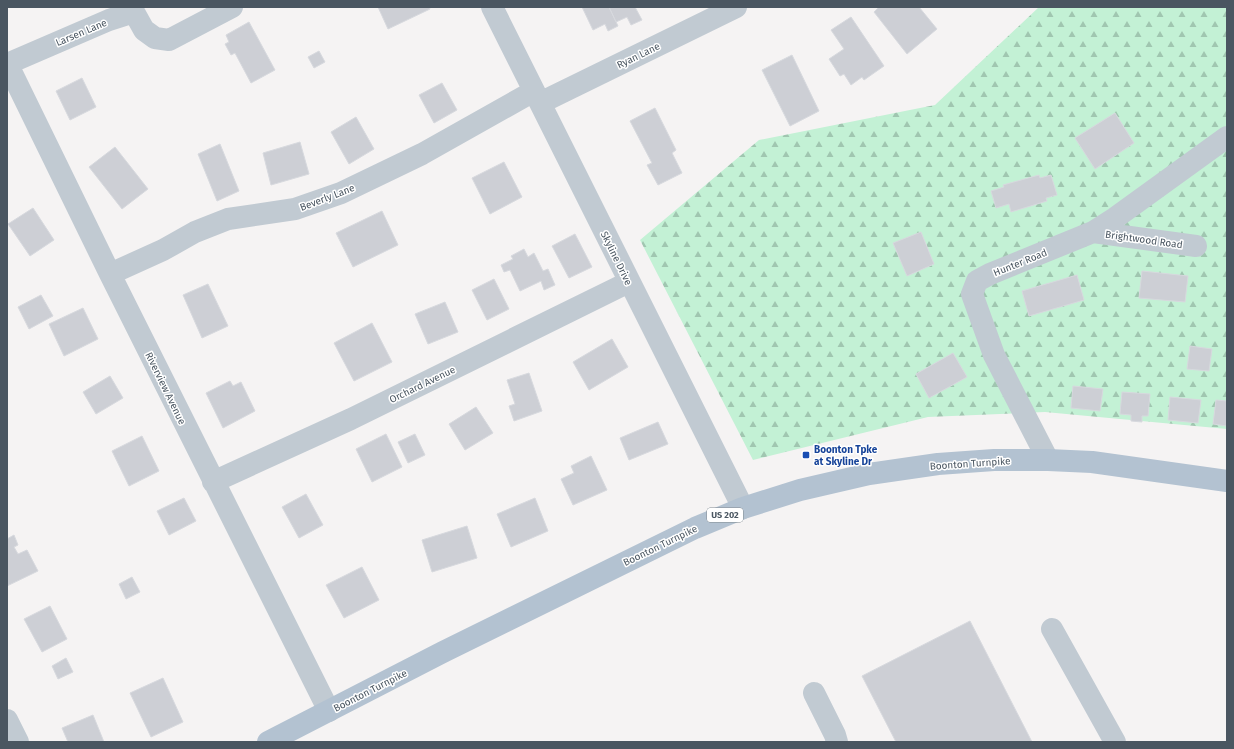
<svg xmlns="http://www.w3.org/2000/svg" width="1234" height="749" viewBox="0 0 1234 749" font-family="'Fira Sans',sans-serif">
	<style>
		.forest { fill: url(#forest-firs) }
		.building { fill: #cdcfd5; stroke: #d7d9de }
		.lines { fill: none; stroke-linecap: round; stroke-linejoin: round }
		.minor { stroke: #c1cad2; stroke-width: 22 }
		.major { stroke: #b3c2d1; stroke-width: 22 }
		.transit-dot { fill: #1a4fb4; stroke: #fff; stroke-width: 1.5 }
		.labels { text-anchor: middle; stroke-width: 3; stroke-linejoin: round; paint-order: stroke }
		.shield { fill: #fff; stroke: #808990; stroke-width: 1 }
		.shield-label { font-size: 9px; font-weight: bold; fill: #4a5661 }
		.street-label { font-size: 10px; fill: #4a5661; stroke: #fff }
		.transit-label { font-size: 10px; font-weight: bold; fill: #164399; stroke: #fff; text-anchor: start }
	</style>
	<defs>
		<pattern id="forest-firs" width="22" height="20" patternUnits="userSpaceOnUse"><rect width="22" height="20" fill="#c3f1d5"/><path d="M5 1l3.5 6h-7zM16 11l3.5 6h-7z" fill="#a0c6b0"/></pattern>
	</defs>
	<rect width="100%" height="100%" fill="#f5f3f3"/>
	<path class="forest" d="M 1039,7 L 1227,7 L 1227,429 L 1045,412 L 928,417 L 753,460 L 640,240 L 759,140 L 935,105 Z"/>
	<path class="building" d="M 378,7 L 429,7 L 430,9 L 388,29 Z
		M 582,7 L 609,7 L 618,26 L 608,31 L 605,24 L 593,30 Z
		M 609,7 L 635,7 L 642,20 L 631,25 L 627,17 L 616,22 Z
		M 879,7 L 919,7 L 937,29 L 907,54 L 874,12 Z
		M 851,17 L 884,66 L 864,80 L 862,77 L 851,85 L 844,74 L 840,76 L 829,59 L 844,49 L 831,30 Z
		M 249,22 L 275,70 L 251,83 L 235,53 L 231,55 L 225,44 L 229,42 L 226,35 Z
		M 319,51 L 325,62 L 314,68 L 308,57 Z
		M 792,55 L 819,111 L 790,126 L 762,70 Z
		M 82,78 L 96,107 L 70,120 L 56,91 Z
		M 442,83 L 457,110 L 434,123 L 419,95 Z
		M 655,108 L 676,150 L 672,153 L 682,173 L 658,185 L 647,165 L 652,163 L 630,121 Z
		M 1115,113 L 1134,143 L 1095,169 L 1075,138 Z
		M 356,117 L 374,149 L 349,164 L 331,132 Z
		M 300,142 L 309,174 L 271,185 L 263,153 Z
		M 220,144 L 239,191 L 217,201 L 198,154 Z
		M 115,147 L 148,189 L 122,209 L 89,167 Z
		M 504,162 L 522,197 L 490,214 L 472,178 Z
		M 1039,175 L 1040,178 L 1051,175 L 1057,195 L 1046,198 L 1047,201 L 1011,212 L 1009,204 L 996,208 L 991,191 L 1004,187 L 1003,185 Z
		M 33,208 L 54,240 L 30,256 L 8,224 Z
		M 382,211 L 398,245 L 353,267 L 336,233 Z
		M 921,232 L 934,264 L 907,276 L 893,243 Z
		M 575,234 L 592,267 L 569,278 L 552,246 Z
		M 524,249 L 528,257 L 534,253 L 543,271 L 548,269 L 555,285 L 544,290 L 541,281 L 520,291 L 510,270 L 504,272 L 501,265 L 513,259 L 511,256 Z
		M 1142,271 L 1188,276 L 1185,302 L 1139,298 Z
		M 1077,275 L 1084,300 L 1029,316 L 1022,291 Z
		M 494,279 L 509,309 L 487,320 L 472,290 Z
		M 208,284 L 228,326 L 202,338 L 183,295 Z
		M 41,295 L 53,316 L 29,329 L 18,307 Z
		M 445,302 L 458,332 L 428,344 L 415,314 Z
		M 83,308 L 98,339 L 64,356 L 49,324 Z
		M 372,323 L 392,362 L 354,381 L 334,343 Z
		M 612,339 L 628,367 L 589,390 L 573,362 Z
		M 1190,346 L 1212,349 L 1209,371 L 1187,369 Z
		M 953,353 L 967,377 L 929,398 L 916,374 Z
		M 529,373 L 542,411 L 514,421 L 509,406 L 515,404 L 507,380 Z
		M 110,376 L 123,398 L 96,414 L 83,392 Z
		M 230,381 L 233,386 L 241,382 L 255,411 L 223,428 L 206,393 Z
		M 1073,386 L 1103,389 L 1100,411 L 1071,408 Z
		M 1122,392 L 1150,394 L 1148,416 L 1142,416 L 1142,422 L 1131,421 L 1131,415 L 1120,414 Z
		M 1170,397 L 1201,400 L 1198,423 L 1168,420 Z
		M 1216,400 L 1227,401 L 1227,426 L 1213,424 Z
		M 476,407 L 493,433 L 465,450 L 449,424 Z
		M 658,422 L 668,444 L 629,460 L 620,438 Z
		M 386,434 L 402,467 L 372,482 L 356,449 Z
		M 415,434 L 425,455 L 408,463 L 398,442 Z
		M 142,436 L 159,471 L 129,486 L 112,451 Z
		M 591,456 L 607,490 L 573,505 L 561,479 L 574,473 L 571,466 Z
		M 306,494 L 323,525 L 299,538 L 282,507 Z
		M 184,498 L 196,521 L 169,535 L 157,511 Z
		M 535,498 L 548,531 L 511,547 L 497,514 Z
		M 467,526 L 477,558 L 432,572 L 422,540 Z
		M 14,535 L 18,545 L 14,547 L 18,554 L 27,550 L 38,571 L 7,586 L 7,539 Z
		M 362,567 L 379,600 L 344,618 L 326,585 Z
		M 132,577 L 140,592 L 126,599 L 119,584 Z
		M 50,606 L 67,639 L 42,652 L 24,619 Z
		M 970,621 L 1032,742 L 896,742 L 862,676 Z
		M 66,658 L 73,672 L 58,679 L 52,666 Z
		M 163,678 L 183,722 L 151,737 L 130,693 Z
		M 93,715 L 104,742 L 68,742 L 62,728 Z"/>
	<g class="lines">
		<path class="minor" d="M 492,7 L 743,508
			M 7,63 L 110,274 L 329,711
			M 7,64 L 109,20 L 134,12 L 144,30 L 155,38 L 169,40 L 232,7
			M 540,103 L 736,7
			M 1093,232 L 1196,246
			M 110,274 L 163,250 L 195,232 L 228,219 L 295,209 L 341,193 L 422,154 L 534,91
			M 1048,460 L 994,355 L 972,294 L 977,281 L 990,274 L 1093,232 L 1115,218 L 1227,137
			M 213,482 L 351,419 L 629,282
			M 1052,629 L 1115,742
			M 814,693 L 835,735 L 837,742
			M 7,720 L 18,742"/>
		<path class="major" d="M 268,742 L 443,652 L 695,528 L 743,508 L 800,490 L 869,474 L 938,464 L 994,460 L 1048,460 L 1092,462 L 1227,481"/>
	</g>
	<rect class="transit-dot" x="802" y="451" width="8" height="8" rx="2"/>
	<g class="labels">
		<rect class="shield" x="707" y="508" width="36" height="14" rx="3"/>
		<g class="shield-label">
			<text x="725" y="518">US 202</text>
		</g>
		<g class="street-label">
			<text transform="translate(81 32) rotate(-23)" y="4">Larsen Lane</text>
			<text transform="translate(638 55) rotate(-26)" y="4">Ryan Lane</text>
			<text transform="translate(327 197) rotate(-21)" y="4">Beverly Lane</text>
			<text transform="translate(1144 239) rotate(8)" y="4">Brightwood Road</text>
			<text transform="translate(617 258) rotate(64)" y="4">Skyline Drive</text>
			<text transform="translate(1020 262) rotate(-22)" y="4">Hunter Road</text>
			<text transform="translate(422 384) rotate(-26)" y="4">Orchard Avenue</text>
			<text transform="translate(166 388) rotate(64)" y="4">Riverview Avenue</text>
			<text transform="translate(970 463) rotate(-4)" y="4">Boonton Turnpike</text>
			<text transform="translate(660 545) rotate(-26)" y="4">Boonton Turnpike</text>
			<text transform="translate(370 690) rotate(-27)" y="4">Boonton Turnpike</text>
		</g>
		<g class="transit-label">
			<text x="814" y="453">Boonton Tpke<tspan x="814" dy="12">at Skyline Dr</tspan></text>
		</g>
	</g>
	<rect width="1234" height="749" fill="none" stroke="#4a5661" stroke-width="16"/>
</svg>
